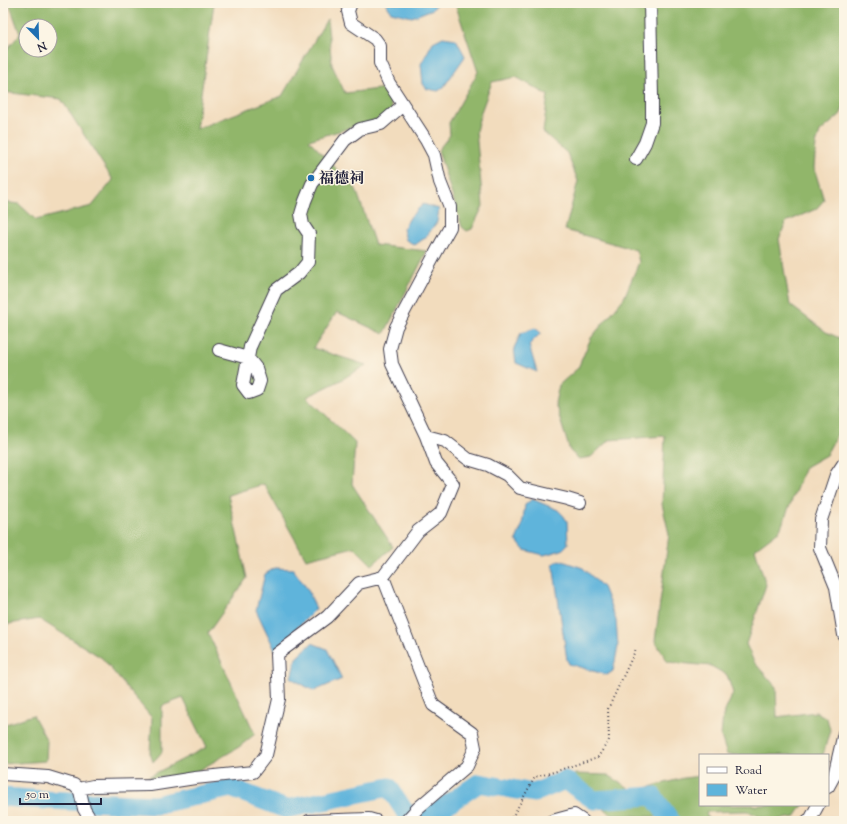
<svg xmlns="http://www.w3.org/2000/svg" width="847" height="824" viewBox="0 0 847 824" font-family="'Sorts Mill Goudy','Noto Serif TC',serif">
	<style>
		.forest { fill: #91b66b; stroke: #5a6c53; fill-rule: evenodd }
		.water { fill: #5eb4db; stroke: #406b8b }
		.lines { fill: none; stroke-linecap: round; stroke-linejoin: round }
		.river { stroke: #5eb4db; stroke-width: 19 }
		.street-casing { stroke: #413e4e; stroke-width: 14 }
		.path { stroke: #413e4e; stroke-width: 2; stroke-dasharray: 1 3; stroke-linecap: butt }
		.street { stroke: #fff; stroke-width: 12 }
		.poi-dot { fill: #1f6fb2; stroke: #fcf5e5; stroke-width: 1.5 }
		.labels { text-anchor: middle; stroke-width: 3; stroke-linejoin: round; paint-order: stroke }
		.poi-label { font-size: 15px; font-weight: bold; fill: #22223b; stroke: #fcf5e5; text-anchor: start }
	</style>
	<rect width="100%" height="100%" fill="#fcf5e5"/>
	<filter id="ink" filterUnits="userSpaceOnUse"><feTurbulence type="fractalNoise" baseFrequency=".025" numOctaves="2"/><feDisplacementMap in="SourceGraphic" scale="8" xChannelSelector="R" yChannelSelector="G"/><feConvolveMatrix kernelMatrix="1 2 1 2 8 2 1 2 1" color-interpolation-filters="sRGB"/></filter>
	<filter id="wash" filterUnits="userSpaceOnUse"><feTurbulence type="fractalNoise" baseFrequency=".012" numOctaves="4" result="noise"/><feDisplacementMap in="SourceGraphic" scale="16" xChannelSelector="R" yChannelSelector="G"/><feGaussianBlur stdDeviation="0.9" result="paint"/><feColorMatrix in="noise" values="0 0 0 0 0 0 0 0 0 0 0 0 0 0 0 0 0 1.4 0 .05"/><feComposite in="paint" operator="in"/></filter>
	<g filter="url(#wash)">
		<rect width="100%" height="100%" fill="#f2dcbd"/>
		<path class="forest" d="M 9,3 L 214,3 L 196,129 L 282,96 L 327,19 L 332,65 L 345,93 L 387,88 L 393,115 L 309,140 L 356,189 L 375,245 L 427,251 L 384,334 L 337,312 L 313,348 L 366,365 L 341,380 L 307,397 L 355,443 L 352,484 L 393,547 L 372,565 L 354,547 L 306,559 L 264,484 L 228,495 L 247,578 L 208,633 L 255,734 L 239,747 L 191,775 L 146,778 L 207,747 L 183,698 L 162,706 L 162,752 L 153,762 L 150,753 L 152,718 L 102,658 L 39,619 L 3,625 L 3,202 L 19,204 L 36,220 L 92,206 L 113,180 L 61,99 L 3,92 L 3,54 L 20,34 ZM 26,26 L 50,26 L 50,50 L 26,50 Z
			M 455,3 L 844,3 L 844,107 L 840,115 L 820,132 L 816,144 L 814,168 L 824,200 L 816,209 L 786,222 L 779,239 L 790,305 L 826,332 L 844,340 L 844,404 L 841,409 L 844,421 L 826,455 L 805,467 L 780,530 L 755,549 L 766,585 L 746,644 L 754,662 L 776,687 L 777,717 L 816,712 L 827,718 L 830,730 L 823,755 L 727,755 L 721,736 L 723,716 L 733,693 L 727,675 L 711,666 L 668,662 L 655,641 L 669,534 L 662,504 L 665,436 L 609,440 L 591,457 L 579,459 L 570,451 L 555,403 L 559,385 L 578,368 L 591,338 L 624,298 L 639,262 L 636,250 L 565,230 L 578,181 L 567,153 L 543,132 L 548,95 L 516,77 L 492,82 L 481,112 L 476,131 L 483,206 L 472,229 L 467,231 L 462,227 L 438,150 L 450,135 L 449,123 L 478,72 Z
			M 33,715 L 47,741 L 46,761 L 3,764 L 3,725 Z
			M 575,774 L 608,775 L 634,791 L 684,778 L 700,776 L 700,805 L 803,805 L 795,817 L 770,821 L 747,811 L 706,812 L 708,821 L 674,821 L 673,818 L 611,815 L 572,780 Z"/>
		<path class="water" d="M 387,3 L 437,3 L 433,9 L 412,17 L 391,12 L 387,5 Z
			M 443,37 L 456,39 L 465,56 L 464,58 L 443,88 L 438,91 L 427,89 L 423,84 L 421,64 L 433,42 Z
			M 423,204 L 439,209 L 437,222 L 426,237 L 415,245 L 406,240 L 403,229 L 411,216 Z
			M 535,328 L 541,333 L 529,345 L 537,372 L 516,363 L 514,348 L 521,333 Z
			M 532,499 L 558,510 L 563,515 L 567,521 L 568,544 L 562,550 L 544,555 L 524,550 L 516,540 L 522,526 L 525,505 Z
			M 559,560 L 583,568 L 603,587 L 616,620 L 618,647 L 613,671 L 607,675 L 569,664 L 567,660 L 553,564 Z
			M 275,568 L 293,569 L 308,590 L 316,609 L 275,650 L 256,610 L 265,574 Z
			M 312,643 L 327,649 L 342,679 L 314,691 L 291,678 L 296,658 Z"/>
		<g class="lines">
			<path class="river" d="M 3,797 L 45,800 L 155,805 L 231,788 L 286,809 L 389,787 L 405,812 L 424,820 L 479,783 L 534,793 L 565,780 L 594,800 L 653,796 L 671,821"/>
		</g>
	</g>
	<g filter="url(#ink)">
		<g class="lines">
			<defs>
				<path id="street" d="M 636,159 L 645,143 L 652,123 L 652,97 L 650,3
					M 219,350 L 248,358 L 256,368 L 260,381 L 257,390 L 249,393 L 243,385 L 250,347 L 276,290 L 299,273 L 308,262 L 309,234 L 303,225 L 301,214 L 305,201 L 312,184 L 345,140 L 360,129 L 381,124 L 403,105
					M 426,436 L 445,441 L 468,459 L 488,465 L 507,475 L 520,488 L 567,499 L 580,503
					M 844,463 L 836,475 L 821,520 L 820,548 L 836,587 L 844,635
					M 383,577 L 433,705 L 472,733 L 475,748 L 467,766 L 418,808 L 406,821
					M 3,774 L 48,777 L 74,785 L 80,791 L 84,809 L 90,819 L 93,821
					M 828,787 L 834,776 L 844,733
					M 78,789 L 93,786 L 150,785 L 195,778 L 253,772 L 266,755 L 279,699 L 277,654 L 327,617 L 359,583 L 383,577 L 418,531 L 441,513 L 453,484 L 436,463 L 426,436 L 392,364 L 390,349 L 396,327 L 440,245 L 450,227 L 450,207 L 440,182 L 434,155 L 426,140 L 389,83 L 380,63 L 380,46 L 375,39 L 351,23 L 348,11 L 351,3
					M 309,821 L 369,819 L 376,821
					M 552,821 L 574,815 L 583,821
					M 807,821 L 811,818 L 818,805"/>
			</defs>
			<use href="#street" class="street-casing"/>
			<path class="path" d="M 510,821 L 535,777 L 554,772 L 598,757 L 609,740 L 608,709 L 636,649"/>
			<use href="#street" class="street"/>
		</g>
	</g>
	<circle class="poi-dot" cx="311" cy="178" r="4"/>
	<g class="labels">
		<g class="poi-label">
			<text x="319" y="183">福德祠</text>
		</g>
	</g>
	<rect width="847" height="824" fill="none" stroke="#fcf5e5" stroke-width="16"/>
	<rect x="699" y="754" width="130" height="52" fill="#fcf5e5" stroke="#a5a1a1"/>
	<rect x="707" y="767" width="20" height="6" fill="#ffffff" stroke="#a5a1a1"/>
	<text x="735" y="774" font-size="12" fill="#22223b">Road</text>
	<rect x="707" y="784" width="20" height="12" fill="#5eb4db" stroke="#a5a1a1"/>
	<text x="735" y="794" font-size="12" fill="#22223b">Water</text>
	<g transform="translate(38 38) rotate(157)"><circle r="19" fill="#fcf5e5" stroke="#a5a1a1"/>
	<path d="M0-3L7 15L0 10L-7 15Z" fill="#1f6fb2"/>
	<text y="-6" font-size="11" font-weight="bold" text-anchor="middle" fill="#22223b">N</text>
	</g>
	<path d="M20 798v6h81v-6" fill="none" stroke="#22223b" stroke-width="2"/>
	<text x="26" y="798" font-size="12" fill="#22223b" stroke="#fcf5e5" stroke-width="3" paint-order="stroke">50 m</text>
</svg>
